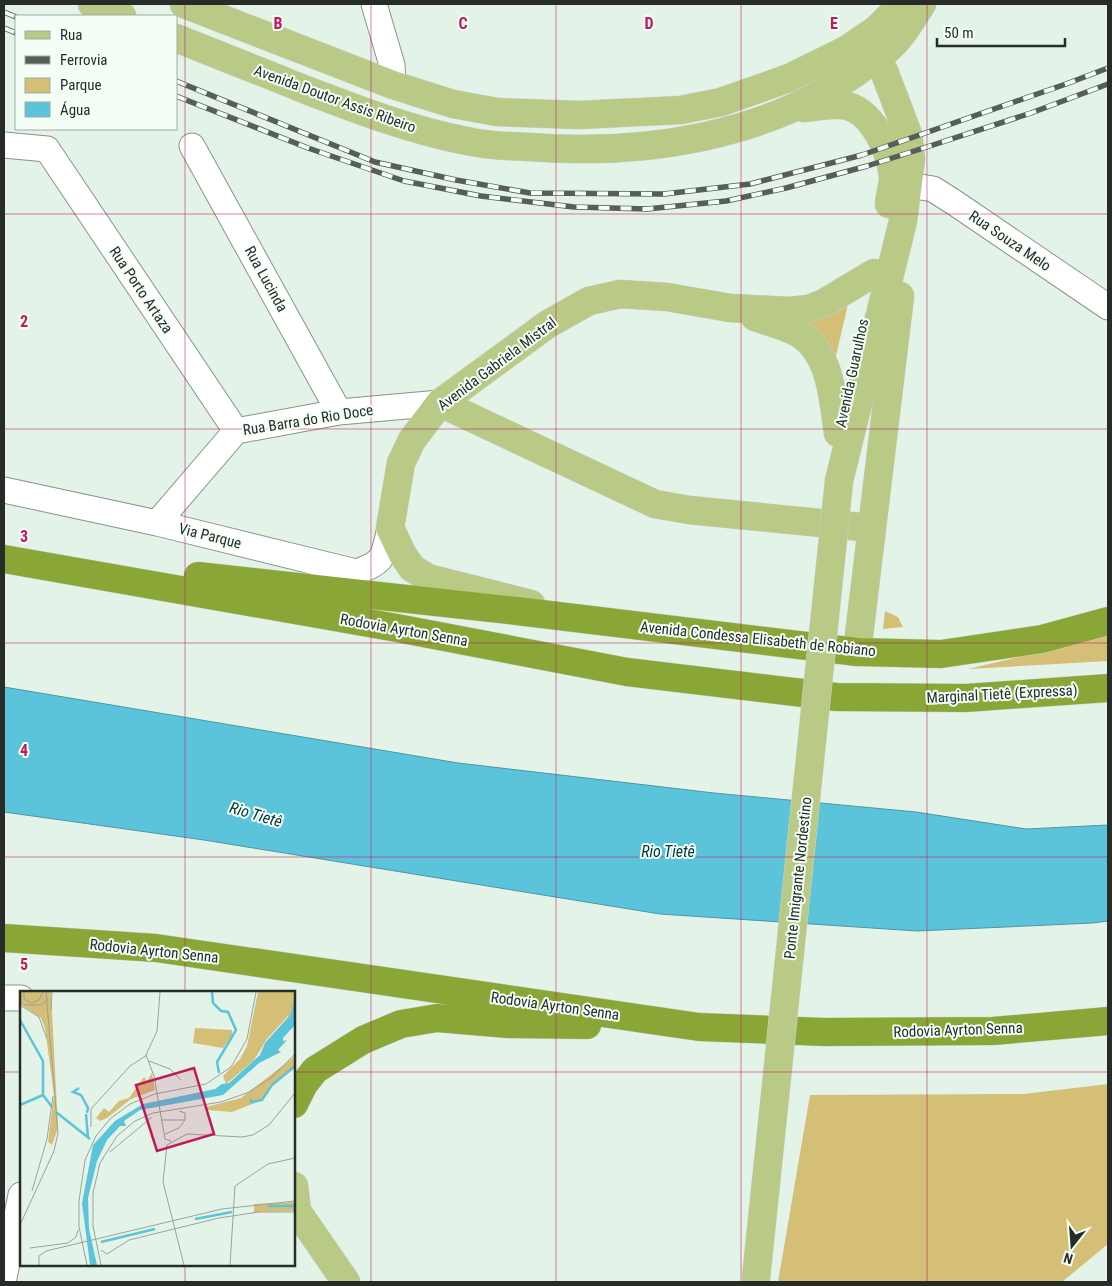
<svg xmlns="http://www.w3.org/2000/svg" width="1112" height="1286" viewBox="0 0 1112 1286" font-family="'Roboto Condensed',sans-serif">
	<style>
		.green { fill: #d5be76 }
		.water { fill: #5cc4da; stroke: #4c96a5 }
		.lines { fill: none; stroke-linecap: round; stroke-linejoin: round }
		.minor-casing { stroke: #87948a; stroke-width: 27 }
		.major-casing { stroke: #cfd1d0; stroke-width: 29 }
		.highway-casing { stroke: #cfd1d0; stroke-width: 29 }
		.minor { stroke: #fff; stroke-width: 25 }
		.major { stroke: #b8ca86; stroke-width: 28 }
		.highway { stroke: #89a636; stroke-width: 28 }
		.rail-casing { stroke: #575e58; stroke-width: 5.5 }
		.rail { stroke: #f3fff6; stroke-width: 4; stroke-dasharray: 11; stroke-linecap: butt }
		.major-bridge-casing { stroke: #cfd1d0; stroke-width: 29; stroke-linecap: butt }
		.major-bridge { stroke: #b8ca86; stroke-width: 28 }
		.grid { fill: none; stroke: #c2185b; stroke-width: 1; stroke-opacity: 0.55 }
		.labels { text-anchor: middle; stroke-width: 4; stroke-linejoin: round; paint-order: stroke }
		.street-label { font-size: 15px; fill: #272c28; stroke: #f3fff6 }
		.water-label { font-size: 16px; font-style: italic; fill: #00343d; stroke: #f3fff6 }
		.inset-river { fill: none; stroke: #5cc4da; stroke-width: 2.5 }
		.inset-road { fill: none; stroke: #98a39b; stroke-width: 1 }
		.view { fill: #c2185b; fill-opacity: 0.15; stroke: #c2185b; stroke-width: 2.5 }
		.inset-edge { fill: none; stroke: #272c28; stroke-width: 2.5 }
		.grid-label { font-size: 16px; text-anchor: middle; font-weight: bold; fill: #c2185b; stroke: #f3fff6; stroke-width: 4; stroke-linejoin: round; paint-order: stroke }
	</style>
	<rect width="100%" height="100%" fill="#e4f3e7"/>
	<path class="green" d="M 849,300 L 834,364 L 804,322 Z
		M 885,611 L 898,617 L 903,627 L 883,629 Z
		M 1108,634 L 1108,661 L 968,669 L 1099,638 Z
		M 1108,1084 L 1108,1244 L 1062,1282 L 778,1282 L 810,1095 L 1024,1094 Z"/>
	<path class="water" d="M 4,687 L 458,763 L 714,793 L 916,812 L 1026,829 L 1108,825 L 1108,921 L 1093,923 L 917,931 L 660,914 L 204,840 L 4,812 Z"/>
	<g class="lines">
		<defs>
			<path id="minor" d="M 374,4 L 392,65 L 393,85
				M 4,145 L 47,149 L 236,431
				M 192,146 L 339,412
				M 908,185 L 933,189 L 955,203 L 1108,307
				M 4,490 L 157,523 L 356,572 C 386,562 383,556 390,528
				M 157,523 L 236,431 L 339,412 L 440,403
				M 4,998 L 21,998
				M 4,1278 L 21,1195"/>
			<path id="major" d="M 92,4 L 122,16
				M 184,4 L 393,85 L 453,104 L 497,112 L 579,115 L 681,110 L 721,102 L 789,78 L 846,50 L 877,29 L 902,4
				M 176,38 C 218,55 260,71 301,88 C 356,109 410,130 467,141 C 487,146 508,146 528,147 C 645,156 769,137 865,66 C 872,60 881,56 888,49 C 902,37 912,19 922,4
				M 804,108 C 816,107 830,104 842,105 C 872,108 893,154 893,181 C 892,188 890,196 889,204
				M 755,317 C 768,322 785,326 798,333 C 831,352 833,399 838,433
				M 440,403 L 655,504 L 689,510 L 871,528
				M 839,481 L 903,221 L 911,159 L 908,134 L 884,71 L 864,44
				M 531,604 L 428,578 L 412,568 L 403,555 L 390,528 L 401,463 L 412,440 L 440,403 L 548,324 L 589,301 L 620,294 L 667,297 L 730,308 L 790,311 L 808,309 L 824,303 L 874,273
				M 857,652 L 900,296
				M 294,1186 L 297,1211 L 346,1282"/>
			<path id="highway" d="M 4,559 L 397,628 L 627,672 L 836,697 L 966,698 L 1108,688
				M 198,576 L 517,611 L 857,652 L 941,654 L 1042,639 L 1108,621
				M 4,938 L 156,948 L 699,1027 L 824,1032 L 993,1031 L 1108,1021
				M 294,1104 L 304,1084 L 315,1070 L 363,1040 L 401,1024 L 437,1018 L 508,1024 L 587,1025"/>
		</defs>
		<use href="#minor" class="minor-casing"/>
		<use href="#major" class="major-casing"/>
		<use href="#highway" class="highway-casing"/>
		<use href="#minor" class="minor"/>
		<use href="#major" class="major"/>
		<use href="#highway" class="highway"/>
		<defs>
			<path id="rail" d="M 4,12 L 16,17
				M 4,28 L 16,33
				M 176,81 L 375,162 L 456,180 L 530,193 L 664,194 L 750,184 L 862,155 L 1066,84 L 1108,68
				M 176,96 L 308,148 L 404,181 L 481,196 L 574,207 L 647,209 L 726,201 L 786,188 L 867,166 L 933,145 L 1031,113 L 1108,84"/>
		</defs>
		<use href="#rail" class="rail-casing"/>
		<use href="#rail" class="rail"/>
		<defs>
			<path id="major-bridge" d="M 756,1278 L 839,481"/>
		</defs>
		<use href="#major-bridge" class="major-bridge-casing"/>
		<use href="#major-bridge" class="major-bridge"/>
	</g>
	<path class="grid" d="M 185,4 L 185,992M 371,4 L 371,1282M 556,4 L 556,1282M 741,4 L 741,1282M 927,4 L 927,1282M 4,214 L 1108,214M 4,429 L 1108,429M 4,643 L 1108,643M 4,857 L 1108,857M 4,1072 L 21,1072M 294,1072 L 1108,1072M 185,1265 L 185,1282"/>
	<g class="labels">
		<g class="street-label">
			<text transform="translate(335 99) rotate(20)" y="5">Avenida Doutor Assis Ribeiro</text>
			<text transform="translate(1010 241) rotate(34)" y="5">Rua Souza Melo</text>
			<text transform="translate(266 279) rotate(61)" y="5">Rua Lucinda</text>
			<text transform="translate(141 290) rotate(56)" y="5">Rua Porto Artaza</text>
			<text transform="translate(497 364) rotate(-37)" y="5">Avenida Gabriela Mistral</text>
			<text transform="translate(852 373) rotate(-78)" y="5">Avenida Guarulhos</text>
			<text transform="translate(308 420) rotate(-9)" y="5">Rua Barra do Rio Doce</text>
			<text transform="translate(210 536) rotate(14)" y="5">Via Parque</text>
			<text transform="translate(404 630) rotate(10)" y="5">Rodovia Ayrton Senna</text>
			<text transform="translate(758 639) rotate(6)" y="5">Avenida Condessa Elisabeth de Robiano</text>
			<text transform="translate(1002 694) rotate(-3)" y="5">Marginal Tietê (Expressa)</text>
			<text transform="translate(798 878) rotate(-84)" y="5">Ponte Imigrante Nordestino</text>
			<text transform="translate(154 951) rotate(6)" y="5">Rodovia Ayrton Senna</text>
			<text transform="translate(555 1006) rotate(8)" y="5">Rodovia Ayrton Senna</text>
			<text transform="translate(958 1030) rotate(-2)" y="5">Rodovia Ayrton Senna</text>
		</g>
		<g class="water-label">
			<text transform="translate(256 814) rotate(16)" y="6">Rio Tietê</text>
			<text x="668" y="857">Rio Tietê</text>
		</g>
	</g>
	<g transform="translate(20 991)">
		<rect width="275" height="275" fill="#e4f3e7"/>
		<path d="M 0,1 L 31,1 L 38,137 L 32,154 L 28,151 L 34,104 L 25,37 L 21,27 L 0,13 ZM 238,1 L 275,1 L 275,31 L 268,25 L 247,48 L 234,69 L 206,93 L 203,85 L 220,68 L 227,55 ZM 175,37 L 212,39 L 212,44 L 203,57 L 173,52 ZM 275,65 L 275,77 L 252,95 L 240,110 L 212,121 L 187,119 L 186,116 L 221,107 ZM 132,82 L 135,99 L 111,108 L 87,127 L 80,130 L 76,127 L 84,117 L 89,121 L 99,110 L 109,107 L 124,86 L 127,90 ZM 275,211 L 275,220 L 234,221 L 234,213 Z" fill="#d5be76"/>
		<path d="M 275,3 L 275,34 L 263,47 L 263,50 L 267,49 L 258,59 L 261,61 L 239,72 L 203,104 L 120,119 L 104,130 L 106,135 L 100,135 L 87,149 L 77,170 L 68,207 L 69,238 L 77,274 L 70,274 L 62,212 L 73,154 L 95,130 L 123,113 L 195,98 L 202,93 L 209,92 L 240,64 L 245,52 L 271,23 Z" fill="#5cc4da"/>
		<path class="inset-river" d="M 192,1 L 193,12 L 201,20 L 208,21 L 216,39 L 197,71 L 199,82M 0,29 L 23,70 L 23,104 L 32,116M 59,97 L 53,101 L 61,104 L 68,117 L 67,122M 230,108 L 232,111 L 242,109 L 252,94 L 275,75M 0,114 L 23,104M 36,121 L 70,148M 66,123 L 68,147M 248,215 L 275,215M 175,228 L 212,221M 81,251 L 135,238"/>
		<path class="inset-road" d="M 4,1 L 4,8 L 11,12 L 19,9 L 23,1M 140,1 L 137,40 L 126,64 L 134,85 L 145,148 L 151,150M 0,14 L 19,26 L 27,48M 4,14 L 21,14 L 28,8M 31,19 L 32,1M 129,70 L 150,78 L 161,89M 141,129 L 165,129M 71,136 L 71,118 L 110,75 L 127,64M 145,143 L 159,137 L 165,129 L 165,122 L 159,120M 90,161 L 132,126M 12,200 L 27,148 L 33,105M 0,234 L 34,160 L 38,142 L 26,1M 10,257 L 48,252 L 56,246 L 58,239M 81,259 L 87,263 L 109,249 L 199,227 L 239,221 L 275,221M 19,274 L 19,265 L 26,260 L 202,218 L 275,210M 67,274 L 59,236 L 59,210 L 65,169 L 76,145 L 90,128 L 110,113 L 135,103 L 186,93 L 211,76 L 227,48 L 236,1M 81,274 L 73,235 L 73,202 L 80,172 L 97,145 L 115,130 L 133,122 L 201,111 L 227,102 L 251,87 L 275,63M 164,274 L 143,191 L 147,154 L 167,143 L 222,146 L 233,144 L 249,134 L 275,102M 210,274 L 215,195 L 248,173 L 275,167"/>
		<path class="view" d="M 174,77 L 194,143 L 137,160 L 116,94 Z"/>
		<rect width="275" height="275" class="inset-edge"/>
	</g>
	<g class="grid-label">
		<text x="278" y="29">B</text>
		<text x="463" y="29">C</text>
		<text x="649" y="29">D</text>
		<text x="834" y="29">E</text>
		<text x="24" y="327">2</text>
		<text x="24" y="542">3</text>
		<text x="24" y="756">4</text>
		<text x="24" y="970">5</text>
	</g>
	<rect width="1112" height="1286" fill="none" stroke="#272c28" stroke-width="10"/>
	<rect x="15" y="15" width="162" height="115" fill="#f3fff6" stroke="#a1aba4"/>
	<rect x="25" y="31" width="25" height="8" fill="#b8ca86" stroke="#a1aba4"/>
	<text x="60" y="40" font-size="15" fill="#272c28">Rua</text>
	<rect x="25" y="56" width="25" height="8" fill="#575e58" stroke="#a1aba4"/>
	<text x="60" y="65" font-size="15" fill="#272c28">Ferrovia</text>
	<rect x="25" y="78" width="25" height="15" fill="#d5be76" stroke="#a1aba4"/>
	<text x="60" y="90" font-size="15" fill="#272c28">Parque</text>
	<rect x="25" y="102" width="25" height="15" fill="#5cc4da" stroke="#a1aba4"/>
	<text x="60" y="115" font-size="15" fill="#272c28">Água</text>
	<g transform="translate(1072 1246) rotate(197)" stroke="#f3fff6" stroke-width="4" paint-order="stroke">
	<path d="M0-4L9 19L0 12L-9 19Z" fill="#272c28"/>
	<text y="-8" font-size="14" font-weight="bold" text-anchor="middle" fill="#272c28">N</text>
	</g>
	<path d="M937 38v8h128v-8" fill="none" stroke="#272c28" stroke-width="2.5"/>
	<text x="944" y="38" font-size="15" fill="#272c28" stroke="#f3fff6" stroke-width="4" paint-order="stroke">50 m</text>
</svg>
